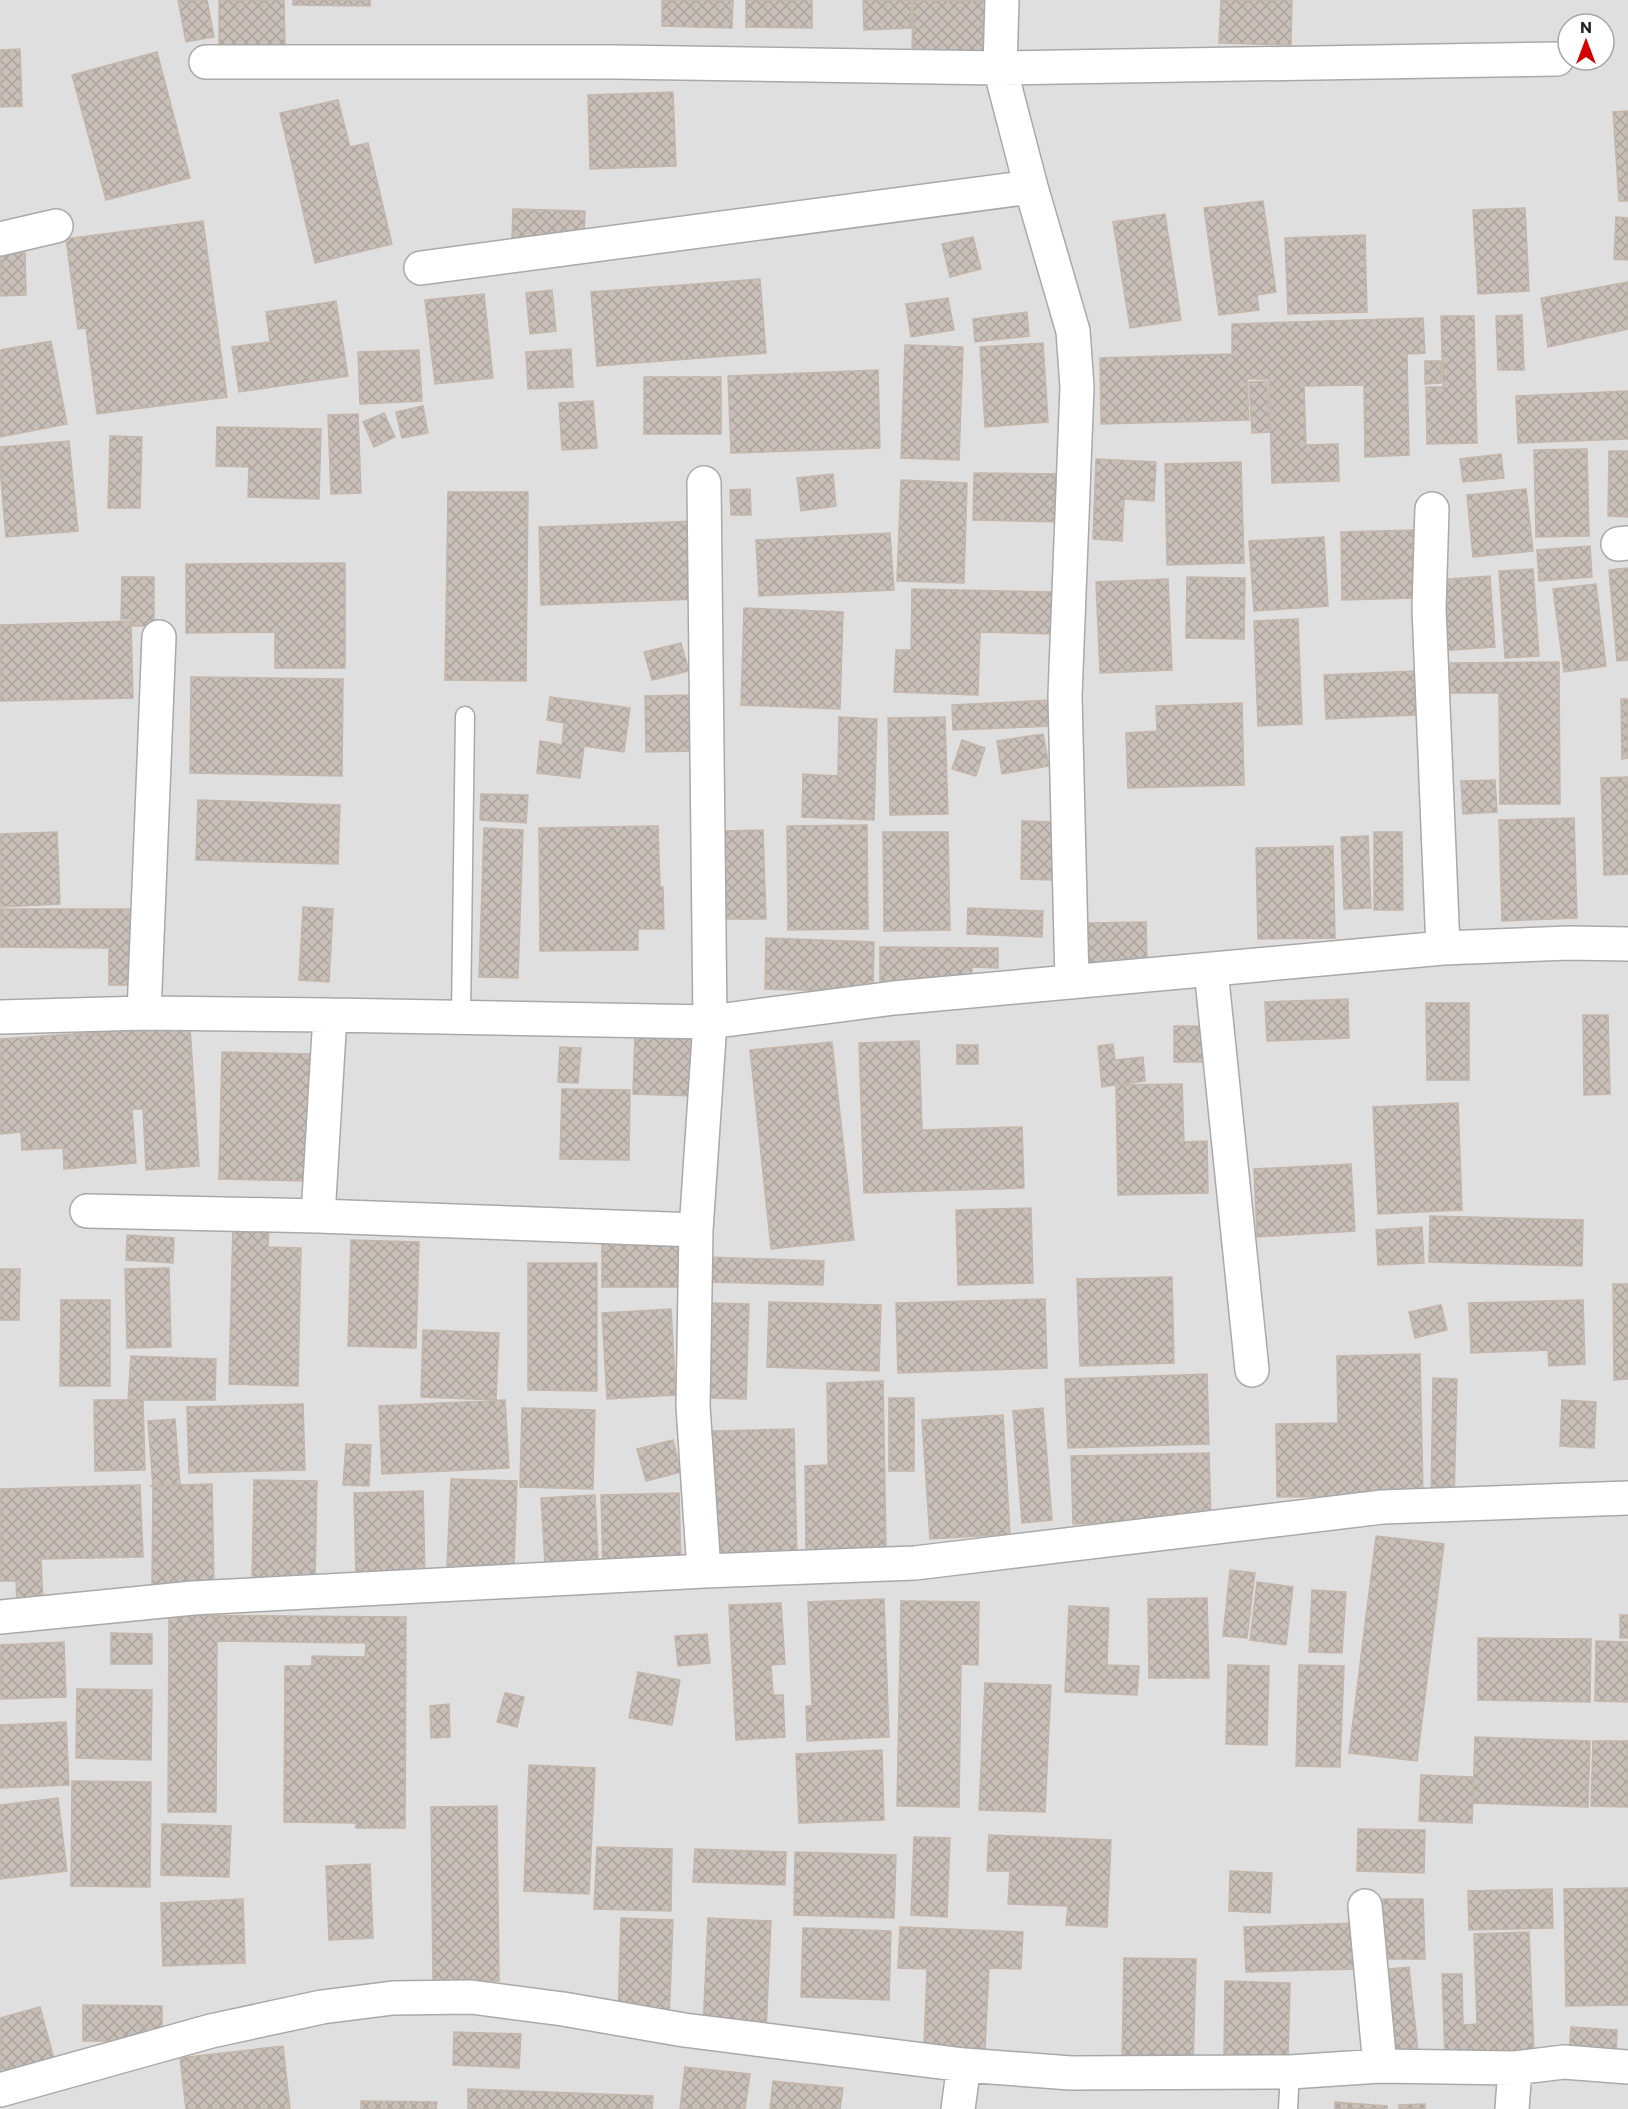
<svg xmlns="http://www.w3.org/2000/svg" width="1628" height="2109" viewBox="0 0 1628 2109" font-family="Commissioner,sans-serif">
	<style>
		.residential { fill: #e0dfdf; fill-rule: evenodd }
		.building { fill: url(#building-cross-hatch); stroke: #c4b6ab; stroke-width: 1.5 }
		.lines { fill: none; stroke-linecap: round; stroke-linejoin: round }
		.lane-casing { stroke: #a9a9a9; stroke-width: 21 }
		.street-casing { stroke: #a9a9a9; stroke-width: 36 }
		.lane { stroke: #fff; stroke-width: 18 }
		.street { stroke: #fff; stroke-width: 33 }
	</style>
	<defs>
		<pattern id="building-cross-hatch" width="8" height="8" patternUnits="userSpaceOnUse" patternTransform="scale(1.5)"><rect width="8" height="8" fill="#c7bfb8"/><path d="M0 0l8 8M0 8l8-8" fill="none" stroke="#aba49e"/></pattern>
	</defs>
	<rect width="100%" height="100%" fill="#f2efe9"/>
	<path class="residential" d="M 0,0 L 1628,0 L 1628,2109 L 0,2109 ZM 1568,24 L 1604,24 L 1604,60 L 1568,60 Z"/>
	<path class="building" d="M 178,0 L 207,0 L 214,37 L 186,42 Z
		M 219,0 L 284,0 L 285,47 L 219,47 Z
		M 293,0 L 370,0 L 370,6 L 293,5 Z
		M 662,0 L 733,0 L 732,28 L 662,26 Z
		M 746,0 L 812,0 L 812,28 L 746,27 Z
		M 863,0 L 911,0 L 912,28 L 864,30 Z
		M 913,0 L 994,1 L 992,56 L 912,54 Z
		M 1221,0 L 1292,0 L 1291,45 L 1219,43 Z
		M 20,49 L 22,106 L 0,107 L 0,50 Z
		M 157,52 L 190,178 L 106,200 L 72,75 Z
		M 673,92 L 676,166 L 590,169 L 588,95 Z
		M 338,100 L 350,147 L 368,143 L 392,244 L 315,263 L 280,113 Z
		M 1628,111 L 1628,201 L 1619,201 L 1613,112 Z
		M 1263,201 L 1276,292 L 1257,295 L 1259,310 L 1219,315 L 1204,208 Z
		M 1525,208 L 1529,291 L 1478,294 L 1473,210 Z
		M 513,209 L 585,211 L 584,240 L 512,238 Z
		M 1165,214 L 1181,320 L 1130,328 L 1113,222 Z
		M 1616,217 L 1628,218 L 1628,260 L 1614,259 Z
		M 203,221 L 227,397 L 97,414 L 86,328 L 78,329 L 66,239 Z
		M 1365,235 L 1367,312 L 1288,314 L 1285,238 Z
		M 973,237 L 981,269 L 950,277 L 942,244 Z
		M 0,253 L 25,253 L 26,295 L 0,296 Z
		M 760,279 L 766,353 L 597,366 L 591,292 Z
		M 1628,282 L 1628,329 L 1548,347 L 1541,298 Z
		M 552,290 L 556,331 L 530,334 L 526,293 Z
		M 484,294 L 493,378 L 435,384 L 425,300 Z
		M 948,298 L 954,330 L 911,337 L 906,304 Z
		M 336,301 L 348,376 L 239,392 L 232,347 L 270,342 L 266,312 Z
		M 1027,312 L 1029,336 L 975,342 L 973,319 Z
		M 1522,315 L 1524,370 L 1498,370 L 1496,316 Z
		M 1441,316 L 1474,316 L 1477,443 L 1427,444 L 1426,387 L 1443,387 Z
		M 1423,318 L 1425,353 L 1407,354 L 1409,455 L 1365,457 L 1364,385 L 1304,386 L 1306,445 L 1338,444 L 1339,481 L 1272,483 L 1269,379 L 1247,379 L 1249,420 L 1101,424 L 1100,358 L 1232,354 L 1232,324 Z
		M 51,341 L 67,424 L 0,437 L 0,350 Z
		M 1043,343 L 1048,422 L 985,427 L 980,347 Z
		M 905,345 L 963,347 L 959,460 L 901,458 Z
		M 571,349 L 573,387 L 528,389 L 526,352 Z
		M 419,350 L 422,401 L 360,404 L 358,352 Z
		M 1425,361 L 1441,361 L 1441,383 L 1425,384 Z
		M 878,370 L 880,448 L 731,453 L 728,376 Z
		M 644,377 L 721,377 L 721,434 L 644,434 Z
		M 1267,381 L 1270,432 L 1252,433 L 1249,382 Z
		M 1628,391 L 1628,439 L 1518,443 L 1516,396 Z
		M 593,401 L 597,448 L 562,450 L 559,403 Z
		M 423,406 L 428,433 L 402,438 L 396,412 Z
		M 384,413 L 395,437 L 374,447 L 363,422 Z
		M 358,414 L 361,493 L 331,494 L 328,415 Z
		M 217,427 L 321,429 L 319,499 L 248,497 L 249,467 L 216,466 Z
		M 110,436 L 142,437 L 140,508 L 108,508 Z
		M 69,441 L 78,531 L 6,537 L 0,469 L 0,447 Z
		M 1587,449 L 1589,536 L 1536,537 L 1534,450 Z
		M 1609,451 L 1628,451 L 1628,517 L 1608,516 Z
		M 1501,454 L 1504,478 L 1463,482 L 1460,459 Z
		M 1096,459 L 1156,462 L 1154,501 L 1124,499 L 1122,541 L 1093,539 Z
		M 1241,462 L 1244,563 L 1167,565 L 1165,464 Z
		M 974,473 L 1062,474 L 1061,522 L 973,520 Z
		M 833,474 L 836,506 L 801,511 L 797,478 Z
		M 901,480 L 967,483 L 964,583 L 897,581 Z
		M 750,489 L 751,515 L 731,515 L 730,490 Z
		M 1526,489 L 1533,551 L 1473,557 L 1467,495 Z
		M 448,492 L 528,492 L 526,681 L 445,680 Z
		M 695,521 L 699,599 L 541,605 L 539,527 Z
		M 1414,530 L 1415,598 L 1342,600 L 1341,532 Z
		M 890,533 L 894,590 L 759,596 L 756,540 Z
		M 1324,537 L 1328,606 L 1254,611 L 1249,541 Z
		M 1590,546 L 1592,577 L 1539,581 L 1537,550 Z
		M 345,563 L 345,668 L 275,668 L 275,632 L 186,633 L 186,564 Z
		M 1628,568 L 1628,660 L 1617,661 L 1609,570 Z
		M 1533,569 L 1539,656 L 1505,658 L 1499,571 Z
		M 1490,576 L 1495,647 L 1439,651 L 1434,580 Z
		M 122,577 L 154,577 L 154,626 L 132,626 L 132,619 L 121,619 Z
		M 1187,577 L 1245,578 L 1244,639 L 1186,638 Z
		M 1168,579 L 1172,670 L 1100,673 L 1096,582 Z
		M 1596,584 L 1606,666 L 1564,672 L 1553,589 Z
		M 912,589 L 1054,592 L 1053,634 L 980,632 L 978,695 L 894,692 L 896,650 L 911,650 Z
		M 744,608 L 843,612 L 840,709 L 741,705 Z
		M 1298,619 L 1302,724 L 1258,726 L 1254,621 Z
		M 131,621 L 133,698 L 0,701 L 0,625 Z
		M 681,643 L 689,671 L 652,680 L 644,652 Z
		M 1559,662 L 1560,804 L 1500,804 L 1499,693 L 1450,693 L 1450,663 Z
		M 1415,671 L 1416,715 L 1326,719 L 1324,675 Z
		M 191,677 L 343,679 L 342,776 L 190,773 Z
		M 693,695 L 694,751 L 646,752 L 645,696 Z
		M 550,697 L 630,708 L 624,752 L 584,746 L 580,778 L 537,773 L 540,741 L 562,745 L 564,723 L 547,720 Z
		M 1621,699 L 1628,699 L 1628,758 L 1622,759 Z
		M 1052,700 L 1053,726 L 953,730 L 952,705 Z
		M 1242,703 L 1244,785 L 1128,788 L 1126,733 L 1157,731 L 1156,706 Z
		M 839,717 L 877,719 L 874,820 L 802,817 L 803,774 L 838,776 Z
		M 945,717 L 948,814 L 890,815 L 888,718 Z
		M 1043,734 L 1049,766 L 1002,774 L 997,741 Z
		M 962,740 L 985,748 L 976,776 L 952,769 Z
		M 1628,777 L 1628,874 L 1604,875 L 1601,778 Z
		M 1495,780 L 1497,812 L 1463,814 L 1461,781 Z
		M 481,794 L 528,795 L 526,823 L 480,820 Z
		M 198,800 L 340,805 L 338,864 L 196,860 Z
		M 1574,818 L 1577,918 L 1502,921 L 1499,820 Z
		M 1022,821 L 1054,822 L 1054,880 L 1021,879 Z
		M 867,825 L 868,929 L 788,930 L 787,826 Z
		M 658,826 L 660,887 L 663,887 L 664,929 L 638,929 L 638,950 L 540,951 L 539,828 Z
		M 484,828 L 523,830 L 518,978 L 479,977 Z
		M 763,830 L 766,919 L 724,919 L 722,831 Z
		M 57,832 L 60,904 L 0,907 L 0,834 Z
		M 883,832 L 948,832 L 950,930 L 884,931 Z
		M 1374,832 L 1402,832 L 1403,910 L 1374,910 Z
		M 1368,836 L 1371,908 L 1344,909 L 1341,837 Z
		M 1333,846 L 1335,938 L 1258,939 L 1256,848 Z
		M 303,907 L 333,909 L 329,982 L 299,980 Z
		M 968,908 L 1043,911 L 1042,937 L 967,934 Z
		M 0,909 L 130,909 L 129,985 L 109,985 L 109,948 L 0,947 Z
		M 1146,922 L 1147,964 L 1088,966 L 1087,923 Z
		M 766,938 L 874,942 L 873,992 L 765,989 Z
		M 880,947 L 998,948 L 998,968 L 972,967 L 972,983 L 880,982 Z
		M 1348,999 L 1349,1038 L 1267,1041 L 1265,1002 Z
		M 1426,1003 L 1469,1003 L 1469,1080 L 1427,1080 Z
		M 1583,1015 L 1608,1015 L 1610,1094 L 1584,1095 Z
		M 190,1026 L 199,1166 L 146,1170 L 143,1109 L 132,1109 L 136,1163 L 64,1169 L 63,1148 L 22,1150 L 21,1132 L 0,1134 L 0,1039 Z
		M 1174,1026 L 1211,1026 L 1211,1062 L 1174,1062 Z
		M 635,1033 L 696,1035 L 694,1096 L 633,1094 Z
		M 919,1041 L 922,1130 L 1022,1127 L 1024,1188 L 864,1193 L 859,1043 Z
		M 832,1042 L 854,1240 L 771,1249 L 750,1050 Z
		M 1113,1044 L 1115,1060 L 1143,1057 L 1145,1081 L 1102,1087 L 1098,1046 Z
		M 957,1045 L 978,1045 L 978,1064 L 957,1064 Z
		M 560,1047 L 581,1048 L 578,1083 L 558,1082 Z
		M 222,1052 L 310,1054 L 307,1181 L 219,1179 Z
		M 1182,1084 L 1184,1142 L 1207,1141 L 1208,1193 L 1118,1195 L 1116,1085 Z
		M 562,1089 L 630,1090 L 629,1160 L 560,1159 Z
		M 1458,1103 L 1462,1210 L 1378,1214 L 1373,1107 Z
		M 1351,1164 L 1355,1231 L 1257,1237 L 1254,1169 Z
		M 1031,1208 L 1033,1283 L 958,1285 L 956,1210 Z
		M 1430,1216 L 1583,1220 L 1582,1266 L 1429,1262 Z
		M 233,1224 L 269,1226 L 268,1247 L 301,1248 L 298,1386 L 229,1384 Z
		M 1422,1227 L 1424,1263 L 1378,1265 L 1376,1230 Z
		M 602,1234 L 685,1234 L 685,1287 L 602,1287 Z
		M 127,1235 L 174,1238 L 173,1263 L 126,1260 Z
		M 351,1240 L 419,1242 L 416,1348 L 348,1346 Z
		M 708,1257 L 824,1261 L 823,1285 L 708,1282 Z
		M 528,1263 L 597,1263 L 597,1391 L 528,1390 Z
		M 169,1268 L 171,1347 L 127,1348 L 125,1269 Z
		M 0,1269 L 20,1269 L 19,1320 L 0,1320 Z
		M 1172,1277 L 1174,1363 L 1080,1366 L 1077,1279 Z
		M 1613,1284 L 1628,1284 L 1628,1379 L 1614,1380 Z
		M 1045,1299 L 1047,1368 L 898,1373 L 896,1303 Z
		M 61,1300 L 110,1300 L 110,1386 L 60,1386 Z
		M 1583,1300 L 1585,1364 L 1549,1366 L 1548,1350 L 1471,1353 L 1469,1303 Z
		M 769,1302 L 881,1305 L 879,1371 L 767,1367 Z
		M 713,1303 L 749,1304 L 746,1399 L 709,1398 Z
		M 1441,1305 L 1447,1330 L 1415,1338 L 1409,1312 Z
		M 671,1309 L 676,1395 L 607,1399 L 602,1313 Z
		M 423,1330 L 499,1333 L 496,1400 L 421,1397 Z
		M 1420,1354 L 1423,1495 L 1277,1497 L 1276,1424 L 1338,1423 L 1337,1356 Z
		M 131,1356 L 216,1359 L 215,1400 L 128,1400 Z
		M 1207,1374 L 1209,1444 L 1068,1448 L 1065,1379 Z
		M 1433,1378 L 1457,1379 L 1454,1501 L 1431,1500 Z
		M 883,1381 L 886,1549 L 806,1550 L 805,1466 L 828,1465 L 827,1383 Z
		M 889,1398 L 914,1398 L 914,1471 L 889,1471 Z
		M 94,1400 L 143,1400 L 145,1470 L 95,1471 Z
		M 505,1400 L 509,1468 L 382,1474 L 379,1406 Z
		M 1562,1400 L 1596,1402 L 1594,1448 L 1560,1446 Z
		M 303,1404 L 305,1470 L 189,1473 L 187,1407 Z
		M 522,1408 L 595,1410 L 593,1489 L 520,1487 Z
		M 1043,1408 L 1052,1520 L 1022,1523 L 1013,1411 Z
		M 1003,1415 L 1010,1534 L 930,1539 L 922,1420 Z
		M 175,1419 L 180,1485 L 153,1487 L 148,1421 Z
		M 794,1429 L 797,1561 L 716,1563 L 713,1431 Z
		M 673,1440 L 681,1472 L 646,1481 L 637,1449 Z
		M 346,1444 L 371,1445 L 369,1486 L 343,1485 Z
		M 1209,1453 L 1211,1521 L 1073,1524 L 1071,1456 Z
		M 451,1479 L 517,1481 L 514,1568 L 447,1566 Z
		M 254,1480 L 317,1481 L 315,1582 L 252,1580 Z
		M 212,1484 L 214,1584 L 152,1585 L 153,1487 L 150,1486 Z
		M 140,1485 L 143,1557 L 41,1559 L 43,1602 L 17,1603 L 16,1581 L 0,1581 L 0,1489 Z
		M 423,1491 L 425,1577 L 356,1578 L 354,1493 Z
		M 679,1493 L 681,1566 L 603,1568 L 601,1495 Z
		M 595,1495 L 598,1561 L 545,1564 L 541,1498 Z
		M 1376,1536 L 1444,1544 L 1417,1761 L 1349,1753 Z
		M 1230,1570 L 1255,1573 L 1247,1638 L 1223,1636 Z
		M 1257,1582 L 1293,1587 L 1286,1645 L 1250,1640 Z
		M 1312,1590 L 1346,1592 L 1342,1653 L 1309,1652 Z
		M 1207,1598 L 1209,1678 L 1149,1678 L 1148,1599 Z
		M 884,1599 L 889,1737 L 807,1741 L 806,1706 L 812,1706 L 808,1602 Z
		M 901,1601 L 979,1602 L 978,1665 L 961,1664 L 959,1807 L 897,1806 Z
		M 781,1603 L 785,1664 L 771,1665 L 773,1695 L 783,1695 L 785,1737 L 736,1740 L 729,1605 Z
		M 1069,1606 L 1109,1608 L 1107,1665 L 1139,1666 L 1137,1695 L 1065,1692 Z
		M 169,1615 L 406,1617 L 405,1828 L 356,1828 L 356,1823 L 284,1822 L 285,1666 L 312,1666 L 312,1656 L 365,1657 L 366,1643 L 217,1641 L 216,1812 L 168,1812 Z
		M 1620,1615 L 1628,1615 L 1628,1638 L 1620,1638 Z
		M 111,1633 L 152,1634 L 152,1664 L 111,1664 Z
		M 707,1634 L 710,1663 L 678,1666 L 675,1636 Z
		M 1478,1638 L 1591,1639 L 1590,1702 L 1478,1700 Z
		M 1596,1641 L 1628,1642 L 1628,1702 L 1595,1701 Z
		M 64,1642 L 66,1697 L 0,1699 L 0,1645 Z
		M 1228,1665 L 1269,1666 L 1267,1745 L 1226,1744 Z
		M 1299,1665 L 1344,1666 L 1340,1767 L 1296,1766 Z
		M 638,1672 L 680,1680 L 672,1725 L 629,1718 Z
		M 985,1683 L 1051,1685 L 1045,1812 L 979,1810 Z
		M 77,1689 L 152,1690 L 151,1760 L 76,1758 Z
		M 505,1693 L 524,1697 L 517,1727 L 497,1722 Z
		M 449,1704 L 450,1737 L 431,1738 L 430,1706 Z
		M 66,1722 L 69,1785 L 0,1788 L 0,1725 Z
		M 1475,1737 L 1590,1741 L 1588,1807 L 1473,1803 Z
		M 1593,1741 L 1628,1741 L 1628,1807 L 1591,1806 Z
		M 882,1750 L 884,1820 L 799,1823 L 796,1754 Z
		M 529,1765 L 595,1768 L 589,1894 L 524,1891 Z
		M 1421,1775 L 1474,1777 L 1472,1823 L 1419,1821 Z
		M 72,1781 L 151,1782 L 150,1887 L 71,1886 Z
		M 58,1798 L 67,1871 L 0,1879 L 0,1805 Z
		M 497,1806 L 499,1981 L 433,1982 L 431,1807 Z
		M 162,1824 L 231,1826 L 229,1877 L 161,1875 Z
		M 1358,1829 L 1425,1830 L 1424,1873 L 1357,1871 Z
		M 989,1835 L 1111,1840 L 1107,1927 L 1066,1925 L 1068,1906 L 1008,1904 L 1010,1871 L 987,1871 Z
		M 914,1837 L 950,1838 L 947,1917 L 911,1915 Z
		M 597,1847 L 672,1849 L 671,1911 L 594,1909 Z
		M 695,1849 L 786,1852 L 785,1885 L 693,1882 Z
		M 795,1852 L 896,1855 L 894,1918 L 794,1915 Z
		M 370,1864 L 373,1938 L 329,1940 L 326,1866 Z
		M 1230,1871 L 1272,1873 L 1270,1913 L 1229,1911 Z
		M 1628,1888 L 1628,2005 L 1566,2006 L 1564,1889 Z
		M 1552,1889 L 1553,1928 L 1469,1930 L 1468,1891 Z
		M 243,1899 L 245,1963 L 163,1966 L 161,1903 Z
		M 1383,1899 L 1423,1899 L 1425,1959 L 1384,1959 Z
		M 621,1918 L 673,1920 L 669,2020 L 618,2018 Z
		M 708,1918 L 771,1921 L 766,2033 L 703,2030 Z
		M 1357,1923 L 1358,1969 L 1246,1972 L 1244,1927 Z
		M 900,1927 L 1023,1932 L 1021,1969 L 989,1968 L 985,2049 L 924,2047 L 927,1969 L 898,1968 Z
		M 803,1928 L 891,1931 L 889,2000 L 801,1997 Z
		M 1529,1932 L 1534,2054 L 1445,2057 L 1442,1974 L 1462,1974 L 1463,2025 L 1477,2024 L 1474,1934 Z
		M 1124,1958 L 1196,1959 L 1193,2067 L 1122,2065 Z
		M 1409,1967 L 1418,2051 L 1390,2054 L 1380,1970 Z
		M 1225,1981 L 1290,1983 L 1288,2061 L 1224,2060 Z
		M 83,2005 L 162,2006 L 162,2041 L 83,2041 Z
		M 40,2007 L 57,2070 L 0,2084 L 0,2018 Z
		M 1571,2027 L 1617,2030 L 1616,2056 L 1569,2054 Z
		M 454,2032 L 521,2034 L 519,2068 L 453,2065 Z
		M 283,2046 L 290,2109 L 186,2109 L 180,2058 Z
		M 685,2067 L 750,2074 L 745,2109 L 680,2109 Z
		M 773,2081 L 843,2088 L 840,2109 L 770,2109 Z
		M 468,2089 L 653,2096 L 652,2109 L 468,2109 Z
		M 361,2101 L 437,2102 L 436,2109 L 361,2109 Z
		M 1335,2102 L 1387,2106 L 1387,2109 L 1335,2109 Z
		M 1425,2104 L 1425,2109 L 1399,2109 L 1399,2105 Z"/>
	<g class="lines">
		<defs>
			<path id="lane" d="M 461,1017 L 465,716
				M 1288,2109 L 1290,2072"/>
			<path id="street" d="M 1002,0 L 1000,68 L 1031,187 L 1073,331 L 1077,387 L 1065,696 L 1072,982
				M 206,62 L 616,62 L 1000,68 L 1557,59
				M 0,239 L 56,226
				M 421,268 L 1031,187
				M 704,483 L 710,1022 L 696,1230 L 693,1406 L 704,1571
				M 1432,509 L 1429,608 L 1443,948
				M 1618,544 L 1628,543
				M 1211,970 L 1252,1370
				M 144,1013 L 159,637
				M 0,1017 L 144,1013 L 330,1015 L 710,1022 L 894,998 L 1443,948 L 1569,943 L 1628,944
				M 87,1211 L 318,1216 L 696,1230
				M 318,1216 L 330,1015
				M 0,1617 L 193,1598 L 704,1571 L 915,1563 L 1383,1507 L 1628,1498
				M 1365,1906 L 1380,2066
				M 0,2090 L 211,2031 L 322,2007 L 393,1998 L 471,1997 L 563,2009 L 684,2030 L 964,2065 L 1071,2073 L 1290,2072 L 1380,2066 L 1515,2068 L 1564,2062 L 1628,2067
				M 958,2109 L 964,2065
				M 1512,2109 L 1515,2068"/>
		</defs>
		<use href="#lane" class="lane-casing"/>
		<use href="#street" class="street-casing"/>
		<use href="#lane" class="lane"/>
		<use href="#street" class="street"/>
	</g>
	<g transform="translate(1586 42)"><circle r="28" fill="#ffffff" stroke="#a7a7a7" stroke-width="1.5"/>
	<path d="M0-4.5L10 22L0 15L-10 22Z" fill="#d40000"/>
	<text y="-9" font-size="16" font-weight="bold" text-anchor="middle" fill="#222222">N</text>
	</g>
</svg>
